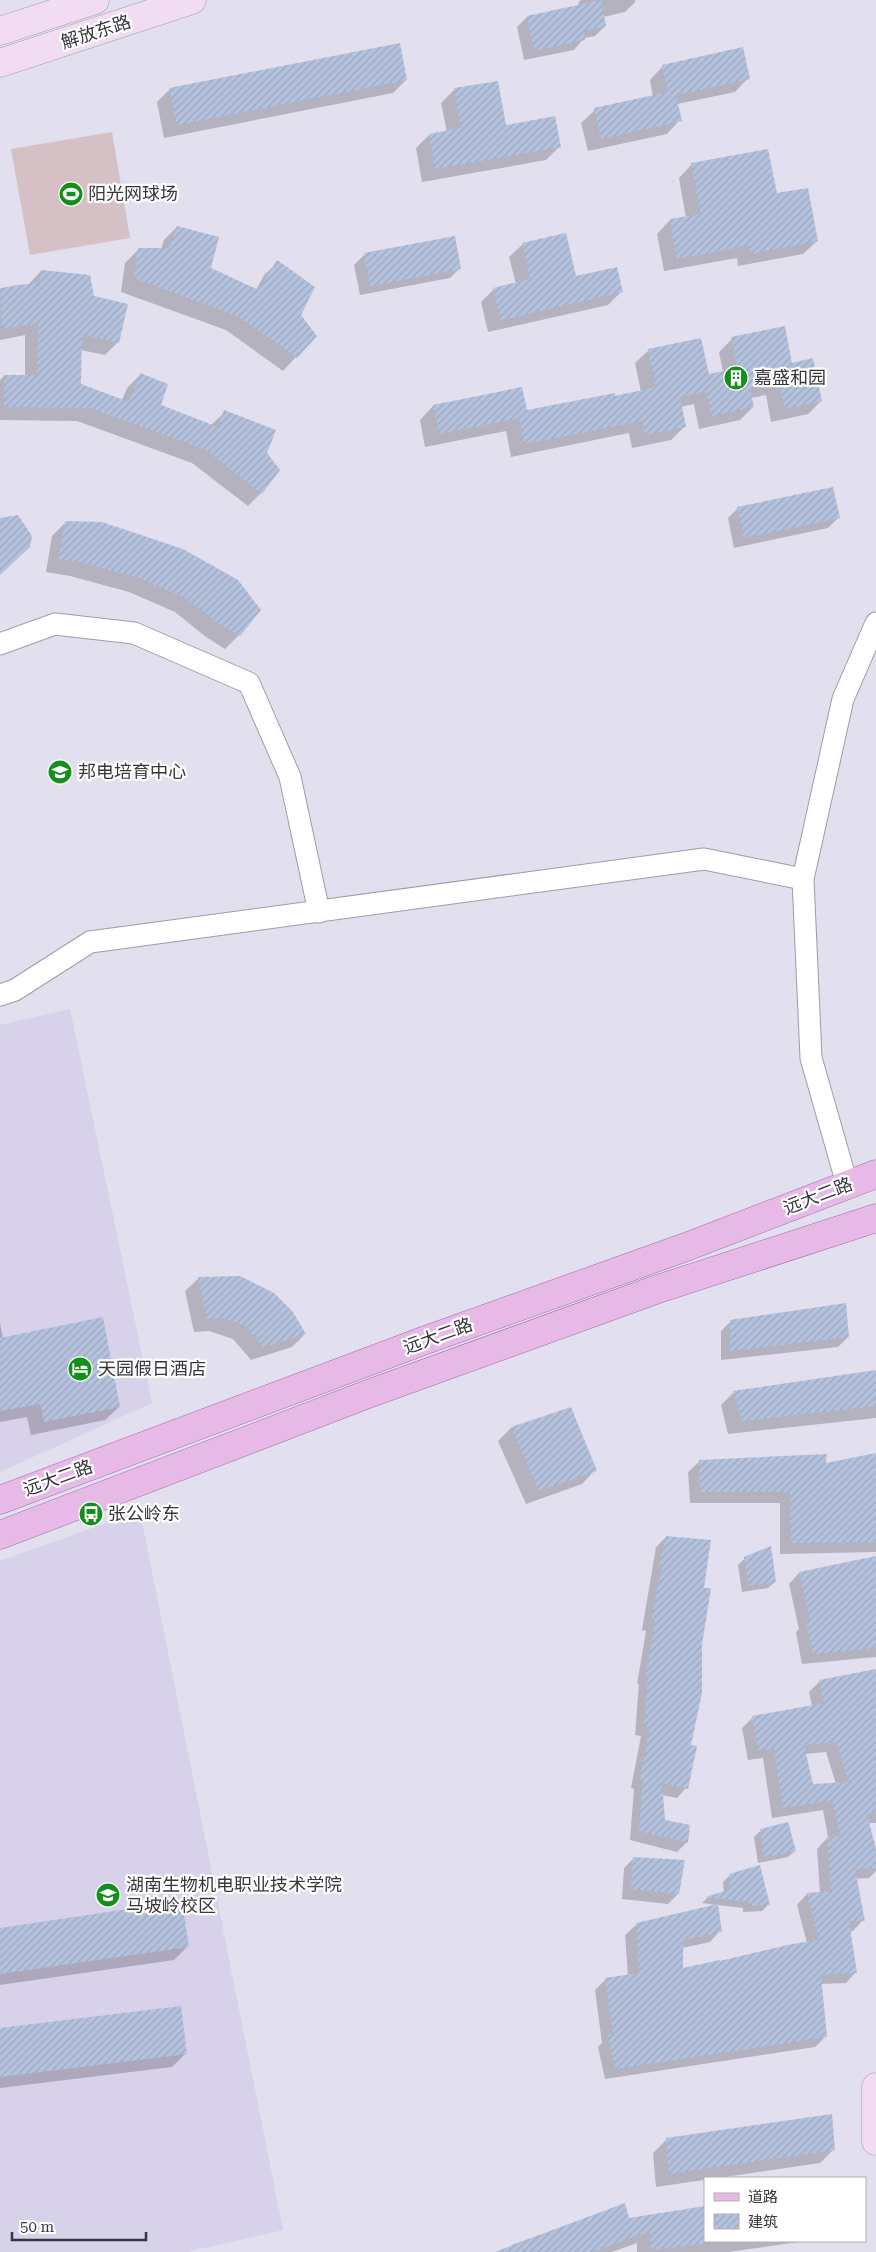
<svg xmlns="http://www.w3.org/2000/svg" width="876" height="2252" viewBox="0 0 876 2252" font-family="'Roboto Serif','Noto Sans SC',serif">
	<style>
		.built { fill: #d7d1e9 }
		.pitch { fill: #d5c0c6 }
		.shadow { fill: #0003; fill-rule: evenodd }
		.building { fill: url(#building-hatch); fill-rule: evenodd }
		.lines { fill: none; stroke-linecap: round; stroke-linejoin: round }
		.minor-casing { stroke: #9e9baa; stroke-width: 23 }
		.secondary-casing { stroke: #9e9baa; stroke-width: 29 }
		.primary-casing { stroke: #9e6da0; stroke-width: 29 }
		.minor { stroke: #fff; stroke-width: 21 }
		.secondary { stroke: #f2dcf3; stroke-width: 28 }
		.primary { stroke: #e6b9e6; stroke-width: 28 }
		.labels { text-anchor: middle; stroke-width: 4.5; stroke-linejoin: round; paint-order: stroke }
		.street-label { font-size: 18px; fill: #38363d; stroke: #fff }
		.poi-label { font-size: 18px; fill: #38363d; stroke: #fff; text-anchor: start }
	</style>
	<defs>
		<pattern id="building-hatch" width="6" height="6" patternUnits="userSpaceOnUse" patternTransform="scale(1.25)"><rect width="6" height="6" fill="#b5c2de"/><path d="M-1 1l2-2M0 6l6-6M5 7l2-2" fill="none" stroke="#9ca7bf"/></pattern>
	</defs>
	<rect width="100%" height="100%" fill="#e2dfef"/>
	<path class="built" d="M 70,1009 L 152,1403 L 0,1472 L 0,1025 Z
		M 140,1511 L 283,2230 L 187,2252 L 0,2252 L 0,1561 Z"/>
	<path class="pitch" d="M 112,132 L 130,238 L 30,255 L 11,149 Z"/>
	<path class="shadow" d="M 581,0 L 635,0 L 635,2 L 625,12 L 603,17 L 605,26 L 595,36 L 584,38 L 574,50 L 524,60 L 517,27 L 527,17 L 579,6 L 578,3 Z
		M 663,66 L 748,78 L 735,92 L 677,104 L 680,120 L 667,134 L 588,151 L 581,123 L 595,110 L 653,97 L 650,80 Z
		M 406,80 L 393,93 L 164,138 L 157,102 L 170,89 Z
		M 455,89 L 505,126 L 559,147 L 546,160 L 422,182 L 416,148 L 429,135 L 447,132 L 441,103 Z
		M 692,164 L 776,195 L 817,241 L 803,254 L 738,266 L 737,258 L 664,271 L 657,234 L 670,220 L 686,218 L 679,178 Z
		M 177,227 L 209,269 L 256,290 L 264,275 L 278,262 L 299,315 L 296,357 L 283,371 L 226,330 L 121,292 L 125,263 L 139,249 L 161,250 L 164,240 Z
		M 523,244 L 575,278 L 621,292 L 608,305 L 488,332 L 481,302 L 494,289 L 516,284 L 509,257 Z
		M 364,255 L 460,268 L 450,278 L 360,295 L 354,265 Z
		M 41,271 L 93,297 L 118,342 L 105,355 L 81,350 L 80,384 L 122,400 L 127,388 L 140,375 L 159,406 L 211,425 L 225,412 L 265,454 L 261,493 L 248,506 L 192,463 L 77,421 L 0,420 L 0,380 L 4,376 L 25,376 L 25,335 L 0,340 L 0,290 L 28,285 Z
		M 732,339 L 791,364 L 821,401 L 808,414 L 771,422 L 766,395 L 751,398 L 753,407 L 740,420 L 699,429 L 694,404 L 681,407 L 685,426 L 671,440 L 632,448 L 629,433 L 511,457 L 506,431 L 425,447 L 420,420 L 433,406 L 521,389 L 526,412 L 641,392 L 635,363 L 649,350 L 708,375 L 723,372 L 719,352 Z
		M 738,508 L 838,518 L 828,528 L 734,548 L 728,518 Z
		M 66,522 L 102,523 L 239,635 L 225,649 L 206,637 L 175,612 L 129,592 L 70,576 L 46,572 L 52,536 Z
		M 199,1278 L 305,1334 L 292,1347 L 251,1360 L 233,1339 L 209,1331 L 194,1332 L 185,1291 Z
		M 731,1321 L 848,1337 L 838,1347 L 721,1360 L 721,1331 Z
		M 0,1323 L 3,1339 L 119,1407 L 105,1420 L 31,1435 L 27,1417 L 0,1422 Z
		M 876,1372 L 876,1418 L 728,1434 L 721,1405 L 734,1392 Z
		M 570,1409 L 595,1470 L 582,1484 L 526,1504 L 498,1441 L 511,1428 Z
		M 876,1454 L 876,1552 L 780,1554 L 780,1503 L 690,1503 L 688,1472 L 699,1462 L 825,1465 Z
		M 666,1537 L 703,1589 L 686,1788 L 677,1798 L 662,1795 L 664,1821 L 687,1842 L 677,1852 L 630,1840 L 634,1789 L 631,1788 L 641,1736 L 635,1735 L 639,1684 L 637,1684 L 646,1631 L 642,1630 L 656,1547 Z
		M 876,1557 L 876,1657 L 802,1664 L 796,1632 L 799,1629 L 789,1584 L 799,1573 Z
		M 745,1558 L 775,1582 L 768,1588 L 742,1592 L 738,1565 Z
		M 876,1670 L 876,1823 L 868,1823 L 876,1854 L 876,1871 L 869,1878 L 855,1879 L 863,1920 L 853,1931 L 849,1931 L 856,1972 L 846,1983 L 820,1984 L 826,2036 L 815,2047 L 605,2079 L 598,2047 L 602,2043 L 595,1990 L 606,1979 L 628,1976 L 625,1935 L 636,1925 L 716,1905 L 702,1903 L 707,1898 L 724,1892 L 723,1882 L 730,1875 L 769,1904 L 762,1911 L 743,1912 L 743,1908 L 717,1905 L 720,1931 L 710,1942 L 682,1948 L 682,1969 L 807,1943 L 797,1905 L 807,1894 L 820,1893 L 817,1849 L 828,1837 L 823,1810 L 772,1818 L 763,1758 L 748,1760 L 742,1728 L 753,1717 L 812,1706 L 809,1692 L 820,1681 ZM 826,1752 L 836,1784 L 812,1785 L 805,1754 Z
		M 760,1831 L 795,1851 L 788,1857 L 758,1863 L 754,1837 Z
		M 634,1858 L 678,1894 L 668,1904 L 622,1899 L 624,1868 Z
		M 0,1929 L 188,1946 L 174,1960 L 0,1985 Z
		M 0,2030 L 186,2053 L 172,2067 L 0,2088 Z
		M 667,2139 L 834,2149 L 820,2163 L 656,2187 L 653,2153 Z
		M 624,2204 L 628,2220 L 705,2241 L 806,2241 L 728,2252 L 637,2252 L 637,2243 L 612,2252 L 505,2252 L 512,2245 Z"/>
	<path class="building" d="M 601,0 L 606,26 L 584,31 L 585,40 L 534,51 L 527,16 Z
		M 400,43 L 407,80 L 177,125 L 169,88 Z
		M 743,47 L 750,79 L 676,95 L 682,121 L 601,139 L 594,108 L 668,92 L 662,65 Z
		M 498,81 L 506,125 L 555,116 L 561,147 L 435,169 L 429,134 L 461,128 L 454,88 Z
		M 768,149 L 777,193 L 808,188 L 818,241 L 751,254 L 750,245 L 677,259 L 670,219 L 701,214 L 691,163 Z
		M 177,226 L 219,237 L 211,268 L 259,290 L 277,260 L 315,287 L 301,315 L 317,336 L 297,358 L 239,317 L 134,278 L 138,248 L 169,248 Z
		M 566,233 L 576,276 L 617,267 L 623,292 L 501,320 L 493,288 L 530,279 L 522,243 Z
		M 455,236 L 461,269 L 370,286 L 364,253 Z
		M 41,270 L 90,275 L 94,296 L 128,304 L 119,343 L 82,334 L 81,384 L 129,402 L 140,373 L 168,384 L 161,405 L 218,427 L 224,410 L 276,430 L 267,453 L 280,470 L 262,494 L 206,450 L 90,408 L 4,407 L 4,375 L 37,375 L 38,323 L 2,329 L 0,288 L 39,282 Z
		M 785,326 L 792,363 L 813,358 L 822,401 L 785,409 L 779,382 L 750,389 L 754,407 L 712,416 L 707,392 L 680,397 L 686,427 L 645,435 L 642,421 L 524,444 L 519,418 L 439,434 L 433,405 L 522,387 L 527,410 L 615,393 L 615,396 L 656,387 L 648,349 L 701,338 L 709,374 L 738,368 L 731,337 Z
		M 833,487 L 840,518 L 744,538 L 737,507 Z
		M 18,515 L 32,536 L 30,547 L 0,575 L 0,518 Z
		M 65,521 L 102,522 L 183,549 L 238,580 L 261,610 L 240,636 L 219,624 L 188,599 L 142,579 L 83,563 L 58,559 Z
		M 240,1276 L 274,1293 L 293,1312 L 306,1334 L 264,1347 L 246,1326 L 223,1318 L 207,1319 L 198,1277 Z
		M 846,1303 L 849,1337 L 730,1351 L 730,1320 Z
		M 103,1317 L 120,1407 L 44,1422 L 40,1404 L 0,1411 L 0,1338 Z
		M 876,1370 L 876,1406 L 742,1421 L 733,1391 Z
		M 571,1407 L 597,1471 L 539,1491 L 511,1427 Z
		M 876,1453 L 876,1542 L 791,1543 L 790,1492 L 700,1492 L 699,1460 L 827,1454 L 826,1463 Z
		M 666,1536 L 711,1540 L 704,1588 L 711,1588 L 702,1645 L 702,1693 L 691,1745 L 697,1746 L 688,1789 L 662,1783 L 665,1820 L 690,1825 L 688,1843 L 639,1831 L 643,1779 L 640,1779 L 650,1727 L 644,1726 L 648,1675 L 646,1675 L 655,1621 L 651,1621 L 662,1566 L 659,1565 Z
		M 771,1546 L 776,1582 L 749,1586 L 744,1557 Z
		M 876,1556 L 876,1648 L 813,1654 L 806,1620 L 810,1620 L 799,1572 Z
		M 876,1669 L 876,1813 L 867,1814 L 876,1849 L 876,1868 L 855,1869 L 865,1921 L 849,1921 L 857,1973 L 821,1975 L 827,2037 L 616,2069 L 607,2035 L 613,2034 L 605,1978 L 639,1973 L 636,1923 L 718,1904 L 722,1932 L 683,1940 L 683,1968 L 720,1960 L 720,1961 L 792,1944 L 819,1940 L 807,1893 L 831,1891 L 827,1837 L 840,1836 L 833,1800 L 783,1808 L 774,1748 L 758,1750 L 752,1716 L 824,1703 L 819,1680 ZM 836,1742 L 849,1782 L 813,1784 L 804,1745 Z
		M 788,1822 L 796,1851 L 764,1857 L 760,1829 Z
		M 633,1857 L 685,1860 L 679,1894 L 631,1889 Z
		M 760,1865 L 770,1905 L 749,1906 L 749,1902 L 706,1897 L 730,1889 L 729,1874 Z
		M 182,1901 L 189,1947 L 0,1974 L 0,1928 Z
		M 181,2006 L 187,2054 L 0,2077 L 0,2028 Z
		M 832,2114 L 835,2150 L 669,2174 L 666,2138 Z
		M 625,2203 L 629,2218 L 705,2206 L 705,2244 L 651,2250 L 650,2231 L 592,2252 L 495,2252 Z"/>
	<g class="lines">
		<defs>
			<path id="minor" d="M 0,644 L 55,624 L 134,633 L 249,683 L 290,777 L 319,912
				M 0,995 L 15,990 L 90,942 L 704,859 L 803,879
				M 847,1184 L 811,1058 L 803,879 L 843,699 L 876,623"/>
			<path id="secondary" d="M 0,31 L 95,0
				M 0,63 L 192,0
				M 876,2087 L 876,2141"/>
			<path id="primary" d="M 0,1500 L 423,1341 L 686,1247 L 876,1174
				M 0,1535 L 368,1394 L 655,1290 L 876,1218"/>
		</defs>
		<use href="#minor" class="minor-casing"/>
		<use href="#secondary" class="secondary-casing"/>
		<use href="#primary" class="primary-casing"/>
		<use href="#minor" class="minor"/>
		<use href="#secondary" class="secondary"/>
		<use href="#primary" class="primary"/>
	</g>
	<defs>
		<symbol id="stadium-disc" viewBox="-11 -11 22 22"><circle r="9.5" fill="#158f1c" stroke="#fff"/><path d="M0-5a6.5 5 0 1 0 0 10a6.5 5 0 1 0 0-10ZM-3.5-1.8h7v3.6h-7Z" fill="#fff"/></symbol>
		<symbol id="building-disc" viewBox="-11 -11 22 22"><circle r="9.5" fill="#158f1c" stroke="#fff"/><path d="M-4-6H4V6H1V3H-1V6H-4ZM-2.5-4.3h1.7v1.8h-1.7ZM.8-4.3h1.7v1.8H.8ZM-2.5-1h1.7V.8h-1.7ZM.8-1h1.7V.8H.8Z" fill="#fff"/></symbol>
		<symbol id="school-disc" viewBox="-11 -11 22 22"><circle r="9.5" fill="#158f1c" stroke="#fff"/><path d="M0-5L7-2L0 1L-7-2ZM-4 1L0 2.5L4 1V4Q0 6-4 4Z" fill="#fff"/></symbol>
		<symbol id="hotel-disc" viewBox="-11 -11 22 22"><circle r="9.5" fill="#158f1c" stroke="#fff"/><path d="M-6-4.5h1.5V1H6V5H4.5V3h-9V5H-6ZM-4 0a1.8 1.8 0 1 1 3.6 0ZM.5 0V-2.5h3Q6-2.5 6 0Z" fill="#fff"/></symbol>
		<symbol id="bus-disc" viewBox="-11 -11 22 22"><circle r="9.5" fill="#158f1c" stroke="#fff"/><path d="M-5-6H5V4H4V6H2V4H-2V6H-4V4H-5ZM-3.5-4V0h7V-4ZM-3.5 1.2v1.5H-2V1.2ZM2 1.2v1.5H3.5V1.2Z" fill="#fff"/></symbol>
		<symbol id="university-disc" viewBox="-11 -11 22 22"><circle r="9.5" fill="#158f1c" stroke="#fff"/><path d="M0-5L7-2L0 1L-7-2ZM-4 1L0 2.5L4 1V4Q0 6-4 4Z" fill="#fff"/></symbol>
	</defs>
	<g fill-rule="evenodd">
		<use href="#stadium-disc" x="57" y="180" width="28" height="28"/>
		<use href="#building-disc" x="722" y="364" width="28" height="28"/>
		<use href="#school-disc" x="46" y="758" width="28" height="28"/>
		<use href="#hotel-disc" x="66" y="1355" width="28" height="28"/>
		<use href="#bus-disc" x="77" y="1500" width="28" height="28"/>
		<use href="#university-disc" x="94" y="1881" width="28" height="28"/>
	</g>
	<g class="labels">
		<g class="street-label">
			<text transform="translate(96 32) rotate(-18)" y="6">解放东路</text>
			<text transform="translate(818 1196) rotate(-21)" y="6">远大二路</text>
			<text transform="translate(438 1336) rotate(-20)" y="6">远大二路</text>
			<text transform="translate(58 1478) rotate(-20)" y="6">远大二路</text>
		</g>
		<g class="poi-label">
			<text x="88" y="200">阳光网球场</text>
			<text x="754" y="384">嘉盛和园</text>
			<text x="78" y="778">邦电培育中心</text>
			<text x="98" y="1375">天园假日酒店</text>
			<text x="108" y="1520">张公岭东</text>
			<text x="126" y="1891">湖南生物机电职业技术学院<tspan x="126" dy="21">马坡岭校区</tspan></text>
		</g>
	</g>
	<rect x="704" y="2177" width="162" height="65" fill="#ffffff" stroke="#afafb1"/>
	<rect x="714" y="2193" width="25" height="8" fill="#e6b9e6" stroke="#afafb1"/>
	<text x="748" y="2202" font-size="15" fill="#38363d">道路</text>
	<rect x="714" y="2214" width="25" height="15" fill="url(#building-hatch)" stroke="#afafb1"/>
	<text x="748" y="2227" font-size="15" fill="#38363d">建筑</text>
	<path d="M12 2232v8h134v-8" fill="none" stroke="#38363d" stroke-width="2.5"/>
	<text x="20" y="2232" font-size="15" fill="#38363d" stroke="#ffffff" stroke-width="4" paint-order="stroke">50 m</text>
</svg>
